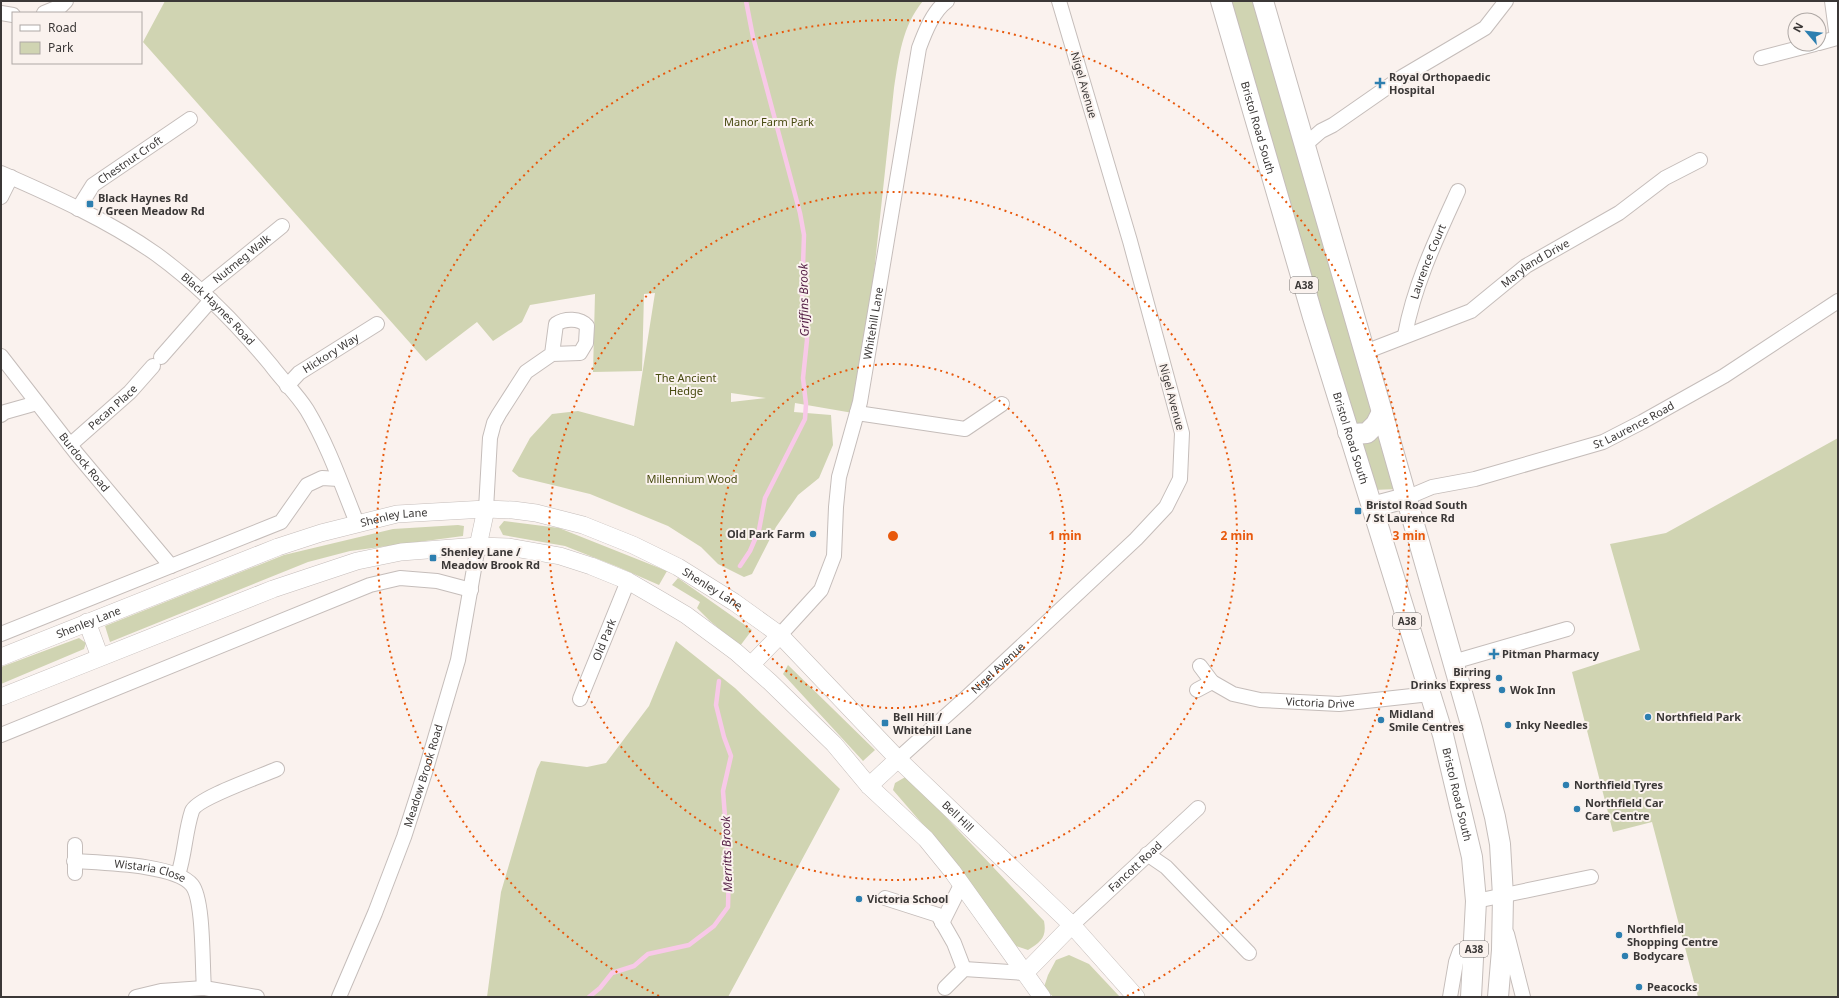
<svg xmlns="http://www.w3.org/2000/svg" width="1839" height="998" viewBox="0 0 1839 998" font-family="'Noto Sans',sans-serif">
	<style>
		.green { fill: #d0d4b2; fill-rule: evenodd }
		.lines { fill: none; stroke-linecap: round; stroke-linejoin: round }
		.stream { stroke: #f8c9e8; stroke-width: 4.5 }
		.minor-casing { stroke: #c5bdba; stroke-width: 16 }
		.major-casing { stroke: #c5bdba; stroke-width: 18 }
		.highway-casing { stroke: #c5bdba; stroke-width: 22 }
		.minor { stroke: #fff; stroke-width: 14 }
		.major { stroke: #fff; stroke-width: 17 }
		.highway { stroke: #fff; stroke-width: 20 }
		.ring { fill: none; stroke: #e8590c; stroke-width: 2; stroke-dasharray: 2 4 }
		.poi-dot { fill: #2d7fb0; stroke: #faf2ee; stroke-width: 1.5 }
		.labels { text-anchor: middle; stroke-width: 4; stroke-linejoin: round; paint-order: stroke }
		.shield { fill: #faf2ee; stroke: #74706e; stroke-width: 1 }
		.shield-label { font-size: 10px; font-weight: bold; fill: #3b3837 }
		.poi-label { font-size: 11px; font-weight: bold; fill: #3b3837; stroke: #faf2ee; text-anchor: start }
		.street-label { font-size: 11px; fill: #3b3837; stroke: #faf2ee }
		.park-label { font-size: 11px; fill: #474a0f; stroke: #faf2ee }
		.water-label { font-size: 12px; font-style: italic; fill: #521c44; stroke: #faf2ee }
		.centre { fill: #e8590c; stroke: #faf2ee; stroke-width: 2 }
		.ring-label { font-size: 12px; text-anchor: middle; font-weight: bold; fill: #e8590c; stroke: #faf2ee; stroke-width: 4; stroke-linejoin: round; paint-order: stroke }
	</style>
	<rect width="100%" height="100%" fill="#faf2ee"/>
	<path class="green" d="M 165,1 L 923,1 C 902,26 899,57 894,88 L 860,402 L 853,413 L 795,403 L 794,412 L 831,415 L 833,445 L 819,478 L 798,495 L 776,527 L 752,574 L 744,577 L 718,564 L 701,547 L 668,526 L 590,494 L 519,477 L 512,471 L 530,438 L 552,414 L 578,411 L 634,426 L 655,293 L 644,294 L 642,371 L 593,372 L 595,294 L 530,305 L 522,322 L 493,341 L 477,322 L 426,361 L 143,42 ZM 731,393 L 766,398 L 731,402 Z
		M 1231,1 L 1253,1 L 1372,410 L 1368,423 L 1359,426 L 1349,417 Z
		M 1382,434 L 1398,489 L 1373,490 L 1358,441 Z
		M 1838,438 L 1838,997 L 1698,997 L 1652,822 L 1613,832 L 1572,672 L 1640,650 L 1610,544 L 1666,533 Z
		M 504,521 L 559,528 L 667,571 L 659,585 L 618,567 L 565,546 L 503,535 L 499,527 Z
		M 458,525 L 464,526 L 463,536 L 350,551 L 308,562 L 110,642 L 105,626 L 284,555 L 393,529 Z
		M 678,578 L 752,630 L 740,646 L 710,621 L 697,608 L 700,602 L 672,585 Z
		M 79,638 L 86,643 L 84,649 L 1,684 L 1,667 Z
		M 676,641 L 735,688 L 840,789 L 728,997 L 487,997 L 501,892 L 537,769 L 541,761 L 587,767 L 606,763 L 649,706 Z
		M 788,665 L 875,750 L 863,761 L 783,674 Z
		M 907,776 L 1044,921 C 1047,937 1041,942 1028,950 L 1016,946 L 944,849 L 893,790 L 895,783 Z
		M 1069,955 L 1089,964 L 1120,997 L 1053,997 L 1044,987 L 1048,975 L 1056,960 Z"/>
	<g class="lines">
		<path class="stream" d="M 740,566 L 750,551 L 759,530 L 765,498 L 805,419 L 806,404 L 803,378 L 807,340 L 807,320 L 802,295 L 804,235 L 800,213 L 753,37 L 746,1
			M 589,997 L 600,988 L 612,973 L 634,966 L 648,954 L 689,945 L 714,926 L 728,907 L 729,868 L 723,791 L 731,756 L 724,737 L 716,705 L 719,681"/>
		<defs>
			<g id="minor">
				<path d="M 1,13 L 13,15"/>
				<path d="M 44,13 L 61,6 L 66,1"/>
				<path d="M 1819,43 L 1837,38 L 1832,1"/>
				<path d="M 1761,58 L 1815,44"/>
				<path d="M 1306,144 L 1321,131 L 1333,125 L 1402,77 L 1485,28 L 1506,1"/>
				<path id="s1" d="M 1,173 C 54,196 109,221 156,254 C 200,286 237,324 271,365 C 282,380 297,394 307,410 C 328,445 342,486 357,523"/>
				<path d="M 1,197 L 11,177"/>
				<path id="s2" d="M 78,209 L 93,185 L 190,119"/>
				<path id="s3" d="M 202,291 L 282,226"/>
				<path id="s4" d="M 1405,335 C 1414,285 1437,237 1458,191"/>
				<path id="s5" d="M 1365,352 L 1471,311 L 1526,266 L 1619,213 L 1665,178 L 1700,160"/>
				<path id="s6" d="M 1,356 L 77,454 L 171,566"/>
				<path d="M 161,357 L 211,300"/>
				<path id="s7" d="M 287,386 L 299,373 L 377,324"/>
				<path d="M 857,413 L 965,429 L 1002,404"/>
				<path d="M 1,415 L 5,412 L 37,403"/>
				<path id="s8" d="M 70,445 L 130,392 L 153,366"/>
				<path id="s9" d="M 1406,498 L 1432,487 L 1475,479 L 1603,442 L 1642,422 L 1724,376 L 1838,301"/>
				<path d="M 486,509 L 490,438 L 494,423 L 499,414 L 526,372 L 552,354 L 580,353 L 586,343 L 587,326 C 580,318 565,318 556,324 L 552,354"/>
				<path d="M 1,634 L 281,522 L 307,485 L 322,478 L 339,479"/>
				<path id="s10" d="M 780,635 L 821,590 L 834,556 L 836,507 L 839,477 L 860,402 L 919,48 C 925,32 933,11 947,1"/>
				<path d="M 1453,662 L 1567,629"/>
				<path id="s11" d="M 1200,666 L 1212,682 L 1233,694 L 1260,700 L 1339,704 L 1430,694"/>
				<path d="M 1197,690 L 1212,682"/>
				<path id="s12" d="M 580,699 L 628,581"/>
				<path d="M 1,735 L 370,585 L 400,578 L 437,581 L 471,590"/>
				<path id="s13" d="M 898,759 L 968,696 L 1136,539 L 1166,507 L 1180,479 L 1182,433 L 1130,241 L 1059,1"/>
				<path d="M 1147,854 L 1166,867 L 1249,953"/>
				<path id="s14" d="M 74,861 C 101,863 175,864 192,885 C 204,900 202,966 204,988"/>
				<path d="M 75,873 L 75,845"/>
				<path d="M 178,875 C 185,854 185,832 192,811 C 197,798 262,776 277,769"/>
				<path d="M 885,898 L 938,915 L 954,943 L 964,969"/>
				<path d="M 1476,901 L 1591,877"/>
				<path d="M 942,923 L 961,885"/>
				<path id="s15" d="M 1072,925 L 1198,808"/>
				<path d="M 1507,934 L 1523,997"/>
				<path d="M 945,988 L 964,969 L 1025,973"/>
				<path d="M 136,997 L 161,991 L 204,988 L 257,997"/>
				<path id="s16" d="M 339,997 L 375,913 L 404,837 L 426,769 L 458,660 L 478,546"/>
				<path d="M 1450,997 L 1456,962 L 1460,951"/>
			</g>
			<g id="major">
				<path d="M 478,546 L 486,509"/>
				<path d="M 87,622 L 100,657"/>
				<path id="s17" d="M 1,657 L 278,547 L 321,533 L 397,514 L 486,509 L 513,510 L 536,513 L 583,525 L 633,545 L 678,567 L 734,602 L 780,635 L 898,759 L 1072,925 L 1136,997"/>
				<path d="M 751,665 L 780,635"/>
				<path d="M 1,697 L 273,589 L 357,561 L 401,552 L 478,546 L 509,547 L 560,556 L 591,566 L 628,581 L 659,599 L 686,615 L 736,652 L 770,682 L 834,744 L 869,786 L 926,839 L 952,871 L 1042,997"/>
				<path d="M 869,786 L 898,759"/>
				<path d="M 1025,973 L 1072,925"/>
			</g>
			<g id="highway">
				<path id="s18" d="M 1221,1 L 1313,317 L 1443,735 L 1472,857 L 1476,901 L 1471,997"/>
				<path d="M 1263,1 L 1382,412 L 1472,728 L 1495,817 L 1500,844 L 1503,896 L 1502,950 L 1498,997"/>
				<path d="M 1348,432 L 1354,434 L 1367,433 L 1376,424 L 1382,412"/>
				<path d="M 1372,507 L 1406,498"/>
			</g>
		</defs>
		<use href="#minor" class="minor-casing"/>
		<use href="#major" class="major-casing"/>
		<use href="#highway" class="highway-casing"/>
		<use href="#minor" class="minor"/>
		<use href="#major" class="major"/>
		<use href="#highway" class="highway"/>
	</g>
	<g class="ring">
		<circle cx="893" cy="536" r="172"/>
		<circle cx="893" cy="536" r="344"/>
		<path d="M659 996A516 516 0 1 1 1127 996"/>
	</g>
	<g class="poi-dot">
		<path d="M1378 77h4v4h4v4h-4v4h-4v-4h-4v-4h4z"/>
		<rect x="86" y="200" width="8" height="8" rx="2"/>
		<rect x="1354" y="507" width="8" height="8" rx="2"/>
		<circle cx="813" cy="534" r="4"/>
		<rect x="429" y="554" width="8" height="8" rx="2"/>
		<path d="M1492 648h4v4h4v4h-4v4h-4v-4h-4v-4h4z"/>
		<circle cx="1499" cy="678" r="4"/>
		<circle cx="1502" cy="690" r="4"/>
		<circle cx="1648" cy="717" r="4"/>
		<circle cx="1381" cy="720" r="4"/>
		<rect x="881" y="719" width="8" height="8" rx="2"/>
		<circle cx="1508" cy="725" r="4"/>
		<circle cx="1566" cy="785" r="4"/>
		<circle cx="1577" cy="809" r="4"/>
		<circle cx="859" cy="899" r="4"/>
		<circle cx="1619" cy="935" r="4"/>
		<circle cx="1625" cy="956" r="4"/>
		<circle cx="1639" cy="987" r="4"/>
	</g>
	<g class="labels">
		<g class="shield">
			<rect x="1290" y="277" width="28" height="16" rx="3"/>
			<rect x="1393" y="613" width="28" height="16" rx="3"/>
			<rect x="1460" y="941" width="28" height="16" rx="3"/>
		</g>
		<g class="shield-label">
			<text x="1304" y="289">A38</text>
			<text x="1407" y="625">A38</text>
			<text x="1474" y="953">A38</text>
		</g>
		<g class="poi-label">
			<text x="1389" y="81">Royal Orthopaedic<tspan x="1389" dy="13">Hospital</tspan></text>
			<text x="98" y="202">Black Haynes Rd<tspan x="98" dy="13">/ Green Meadow Rd</tspan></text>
			<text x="1366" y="509">Bristol Road South<tspan x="1366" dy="13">/ St Laurence Rd</tspan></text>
			<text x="805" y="538" text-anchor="end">Old Park Farm</text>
			<text x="441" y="556">Shenley Lane /<tspan x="441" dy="13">Meadow Brook Rd</tspan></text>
			<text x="1502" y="658">Pitman Pharmacy</text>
			<text x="1491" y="676" text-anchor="end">Birring<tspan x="1491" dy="13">Drinks Express</tspan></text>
			<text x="1510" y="694">Wok Inn</text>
			<text x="1389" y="718">Midland<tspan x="1389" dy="13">Smile Centres</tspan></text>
			<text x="893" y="721">Bell Hill /<tspan x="893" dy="13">Whitehill Lane</tspan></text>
			<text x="1656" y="721">Northfield Park</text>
			<text x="1516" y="729">Inky Needles</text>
			<text x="1574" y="789">Northfield Tyres</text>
			<text x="1585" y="807">Northfield Car<tspan x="1585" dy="13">Care Centre</tspan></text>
			<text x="867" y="903">Victoria School</text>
			<text x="1627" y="933">Northfield<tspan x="1627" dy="13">Shopping Centre</tspan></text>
			<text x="1633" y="960">Bodycare</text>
			<text x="1647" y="991">Peacocks</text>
		</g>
		<g class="street-label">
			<text transform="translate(1084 85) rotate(74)" y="4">Nigel Avenue</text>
			<text dy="4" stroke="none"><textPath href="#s18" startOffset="132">Bristol Road South</textPath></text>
			<text dy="4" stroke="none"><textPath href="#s2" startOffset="73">Chestnut Croft</textPath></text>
			<text dy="4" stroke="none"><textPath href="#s3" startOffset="51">Nutmeg Walk</textPath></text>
			<text dy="4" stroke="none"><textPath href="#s4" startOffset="77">Laurence Court</textPath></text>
			<text dy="4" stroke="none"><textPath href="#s5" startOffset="194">Maryland Drive</textPath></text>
			<text dy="4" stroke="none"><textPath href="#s1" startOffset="258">Black Haynes Road</textPath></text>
			<text dy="4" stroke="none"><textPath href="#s10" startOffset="334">Whitehill Lane</textPath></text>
			<text dy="4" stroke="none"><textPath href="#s7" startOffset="55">Hickory Way</textPath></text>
			<text transform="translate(1172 397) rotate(75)" y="4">Nigel Avenue</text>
			<text dy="4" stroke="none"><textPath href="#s8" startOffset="57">Pecan Place</textPath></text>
			<text dy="4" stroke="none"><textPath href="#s9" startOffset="240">St Laurence Road</textPath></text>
			<text dy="4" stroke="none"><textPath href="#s18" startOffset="456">Bristol Road South</textPath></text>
			<text dy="4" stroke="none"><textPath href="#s6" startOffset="135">Burdock Road</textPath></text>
			<text dy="4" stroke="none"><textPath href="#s17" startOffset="418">Shenley Lane</textPath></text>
			<text dy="4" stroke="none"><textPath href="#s17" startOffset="754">Shenley Lane</textPath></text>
			<text dy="4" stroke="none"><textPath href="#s17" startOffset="94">Shenley Lane</textPath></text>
			<text dy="4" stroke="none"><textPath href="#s12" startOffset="64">Old Park</textPath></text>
			<text dy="4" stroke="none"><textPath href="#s13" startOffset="135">Nigel Avenue</textPath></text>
			<text dy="4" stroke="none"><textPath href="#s11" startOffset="132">Victoria Drive</textPath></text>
			<text dy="4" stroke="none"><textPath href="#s16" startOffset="237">Meadow Brook Road</textPath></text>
			<text dy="4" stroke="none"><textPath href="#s18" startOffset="828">Bristol Road South</textPath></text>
			<text dy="4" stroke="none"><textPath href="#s17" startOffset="1090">Bell Hill</textPath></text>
			<text dy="4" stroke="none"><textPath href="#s15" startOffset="86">Fancott Road</textPath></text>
			<text dy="4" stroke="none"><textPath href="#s14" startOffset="77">Wistaria Close</textPath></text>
		</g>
		<g class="park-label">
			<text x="769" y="126">Manor Farm Park</text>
			<text x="686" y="382">The Ancient<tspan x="686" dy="13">Hedge</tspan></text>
			<text x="692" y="483">Millennium Wood</text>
		</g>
		<g class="water-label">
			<text transform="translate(804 300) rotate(-91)" y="4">Griffins Brook</text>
			<text transform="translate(727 854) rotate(-92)" y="4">Merritts Brook</text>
		</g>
	</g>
	<circle cx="893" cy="536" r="6" class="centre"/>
	<g class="ring-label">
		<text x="1065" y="540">1 min</text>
		<text x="1237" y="540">2 min</text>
		<text x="1409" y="540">3 min</text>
	</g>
	<rect width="1839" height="998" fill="none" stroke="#3b3837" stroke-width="4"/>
	<rect x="12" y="12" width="130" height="52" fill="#faf2ee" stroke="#aea8a5"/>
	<rect x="20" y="25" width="20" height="6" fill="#ffffff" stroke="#aea8a5"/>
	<text x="48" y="32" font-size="12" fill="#3b3837">Road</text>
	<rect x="20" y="42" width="20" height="12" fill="#d0d4b2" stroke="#aea8a5"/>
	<text x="48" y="52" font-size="12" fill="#3b3837">Park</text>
	<g transform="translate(1807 32) rotate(298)"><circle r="19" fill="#faf2ee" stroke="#aea8a5"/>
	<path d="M0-3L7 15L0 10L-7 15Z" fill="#2d7fb0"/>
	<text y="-6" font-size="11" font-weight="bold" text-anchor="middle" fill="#3b3837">N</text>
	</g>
</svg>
